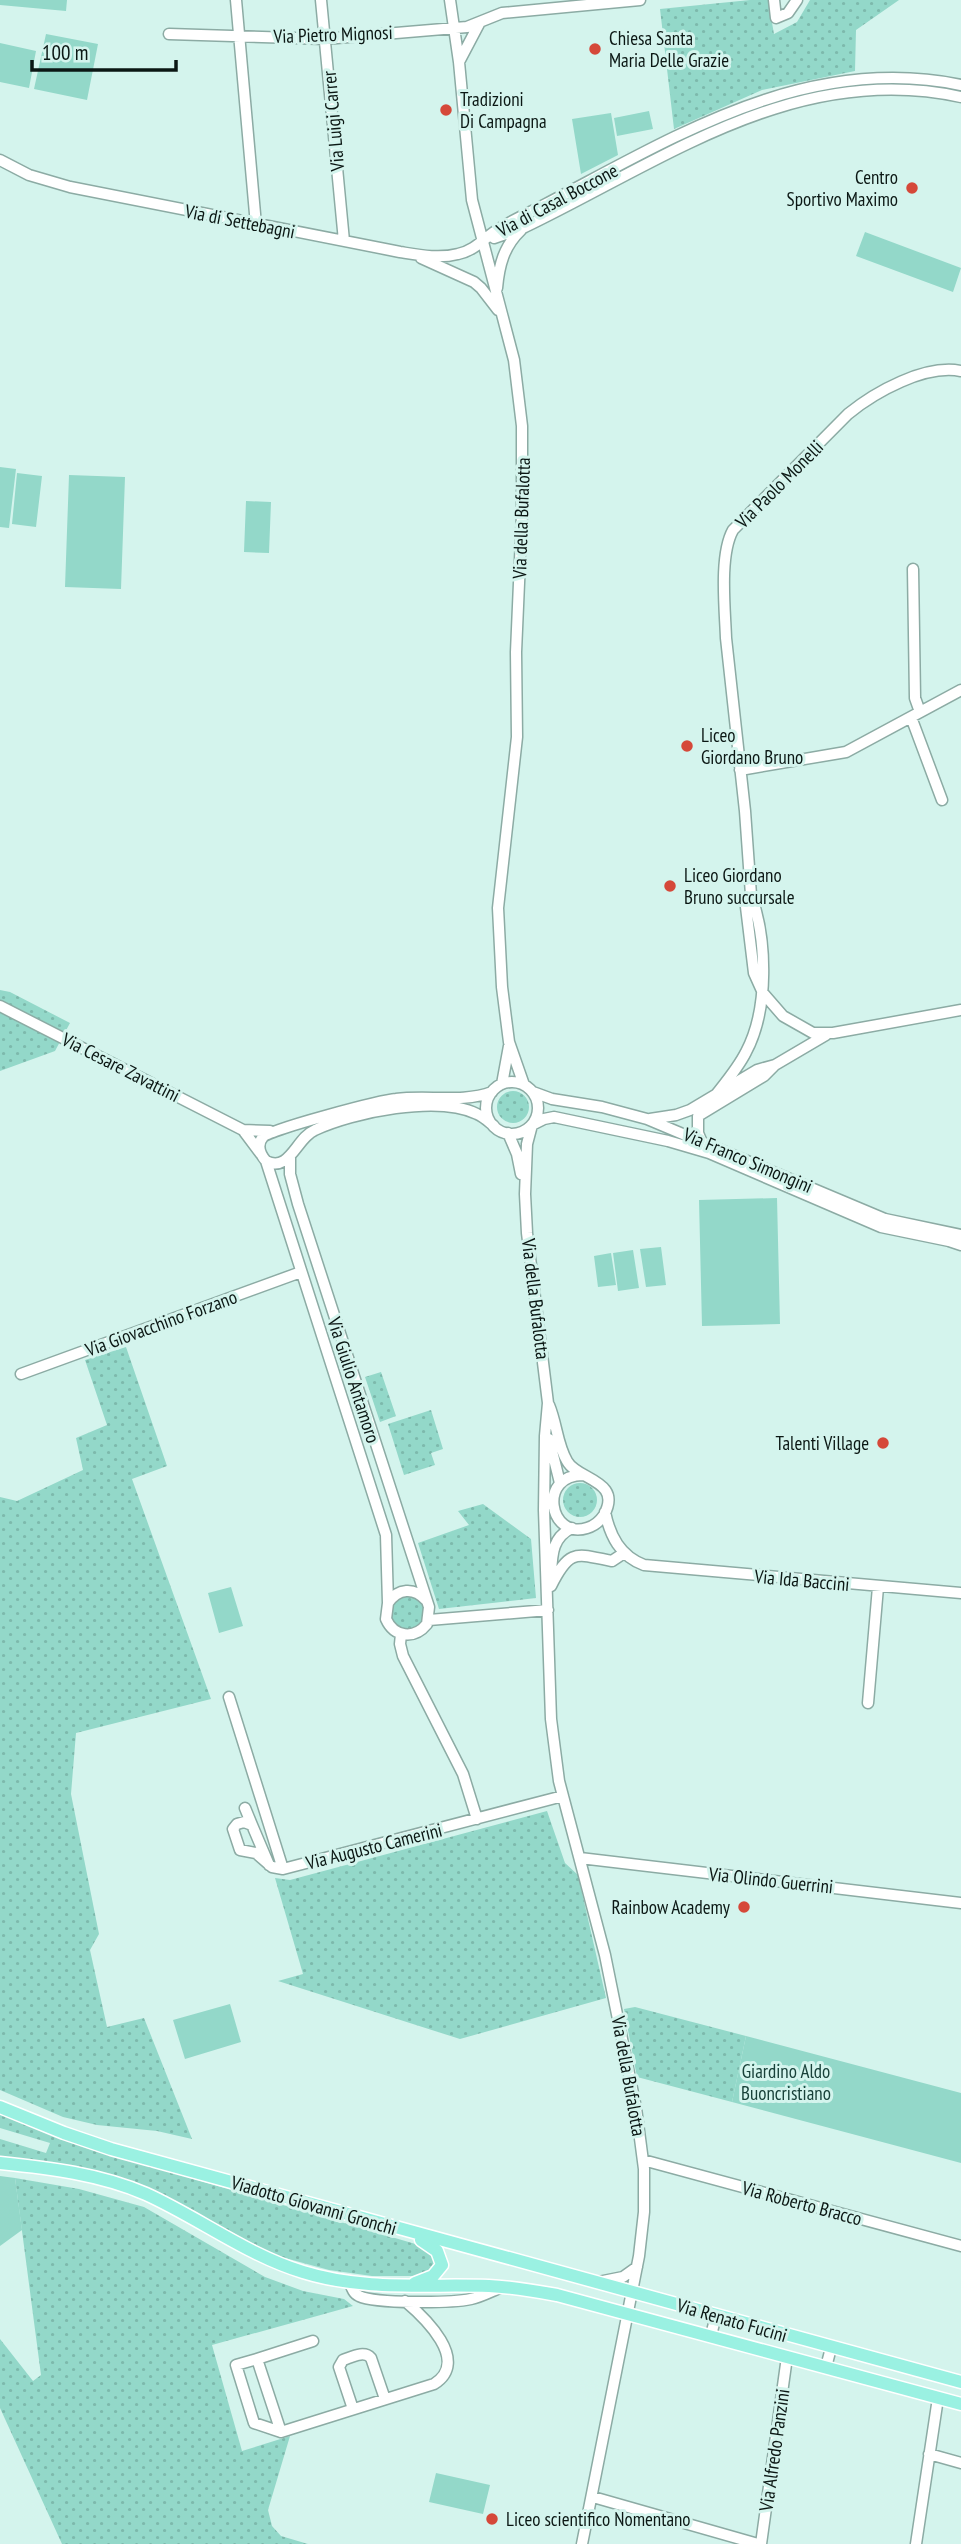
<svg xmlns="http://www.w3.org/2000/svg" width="961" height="2544" viewBox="0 0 961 2544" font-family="'PT Sans Narrow',sans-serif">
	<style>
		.grass { fill: url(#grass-dots) }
		.green { fill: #93d8c9 }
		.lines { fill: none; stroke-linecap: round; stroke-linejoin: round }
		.minor-casing { stroke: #8caba4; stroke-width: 13 }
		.major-casing { stroke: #fff; stroke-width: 15 }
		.minor { stroke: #fff; stroke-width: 10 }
		.major { stroke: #9af1e2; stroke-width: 12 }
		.poi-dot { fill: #d54839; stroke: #d4f4ed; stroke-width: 2.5 }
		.labels { text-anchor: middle; stroke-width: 6; stroke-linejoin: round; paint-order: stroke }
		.street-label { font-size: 19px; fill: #0b1714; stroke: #d4f4ed }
		.poi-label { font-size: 19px; fill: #0b1714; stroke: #d4f4ed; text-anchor: start }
		.park-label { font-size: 19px; fill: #184139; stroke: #d4f4ed }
	</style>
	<defs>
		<pattern id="grass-dots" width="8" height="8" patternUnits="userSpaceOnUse" patternTransform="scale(1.75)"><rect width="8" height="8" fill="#93d8c9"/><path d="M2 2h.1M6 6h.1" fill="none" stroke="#7db9ac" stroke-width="1.8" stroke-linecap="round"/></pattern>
	</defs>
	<rect width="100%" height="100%" fill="#d4f4ed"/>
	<path class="grass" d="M 750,0 L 768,0 L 774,34 L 797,22 L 810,0 L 899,0 L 856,30 L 855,71 L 762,90 L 674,129 L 660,9 Z
		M 0,990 L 10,992 L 70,1023 L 55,1051 L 0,1071 Z
		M497 1107a16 16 0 1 1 32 0a16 16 0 1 1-32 0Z
		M 126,1347 L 167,1466 L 132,1479 L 211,1699 L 76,1733 L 71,1794 L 99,1934 L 90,1950 L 107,2027 L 144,2018 L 192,2139 L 157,2131 L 97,2125 L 63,2117 L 0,2090 L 0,1497 L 17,1501 L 83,1470 L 76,1438 L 107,1425 L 85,1360 Z
		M 381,1372 L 396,1416 L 380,1422 L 365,1377 Z
		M 431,1410 L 443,1449 L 431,1453 L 435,1465 L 404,1475 L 388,1424 Z
		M563 1500a17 17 0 1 1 34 0a17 17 0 1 1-34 0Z
		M 483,1504 L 531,1539 L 536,1598 L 439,1609 L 418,1543 L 469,1525 L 458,1511 Z
		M390 1613a17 17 0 1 1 34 0a17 17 0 1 1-34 0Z
		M 547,1811 L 565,1863 L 578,1875 L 606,1998 L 460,2039 L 278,1981 L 303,1974 L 275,1878 L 290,1880 Z
		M 635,2007 L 746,2036 L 732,2102 L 637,2077 L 624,2009 Z
		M 0,2113 L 99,2151 L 429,2248 L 433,2250 L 437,2269 L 420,2276 L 372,2276 L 329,2270 L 274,2255 L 112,2176 L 67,2165 L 0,2157 L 0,2139 L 46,2153 L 50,2143 L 0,2128 Z
		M 15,2178 L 79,2189 L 144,2207 L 265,2277 L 303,2291 L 344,2299 L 353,2306 L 212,2345 L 242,2451 L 290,2436 L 268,2510 L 272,2526 L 281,2536 L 308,2544 L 62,2544 L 0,2408 L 0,2339 L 33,2381 L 41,2375 Z"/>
	<path class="green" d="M 0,0 L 67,0 L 66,11 L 0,5 Z
		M 46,34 L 98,44 L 87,100 L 34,89 Z
		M 0,43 L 36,51 L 29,88 L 0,82 Z
		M 649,111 L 653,129 L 617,136 L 614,118 Z
		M 611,113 L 618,155 L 581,174 L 572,119 Z
		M 865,232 L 961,268 L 953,292 L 856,256 Z
		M 0,467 L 16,469 L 9,528 L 0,527 Z
		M 17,473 L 42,476 L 36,527 L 12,524 Z
		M 69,475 L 125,477 L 121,589 L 65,587 Z
		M 246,501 L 271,502 L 269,553 L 244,552 Z
		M 777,1198 L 780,1324 L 702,1326 L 699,1200 Z
		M 661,1247 L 666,1285 L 646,1287 L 640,1249 Z
		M 633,1250 L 639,1288 L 618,1291 L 613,1253 Z
		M 611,1253 L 616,1285 L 598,1287 L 594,1256 Z
		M 231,1587 L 243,1626 L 219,1633 L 208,1593 Z
		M 230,2004 L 241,2042 L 185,2059 L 173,2020 Z
		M 746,2036 L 961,2093 L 961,2163 L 732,2102 Z
		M 0,2176 L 15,2178 L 22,2230 L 0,2246 Z
		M 436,2473 L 490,2485 L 483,2514 L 429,2502 Z"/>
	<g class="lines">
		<defs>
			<path id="minor" d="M 236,0 L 256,225
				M 321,0 L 344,241
				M 450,0 L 459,62 L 472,200 L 514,360 L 522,426 L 522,514 L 516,652 L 517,737 L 498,908 L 502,987 L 509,1042 L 524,1085
				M 774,0 L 776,18 L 788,13 L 797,0
				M 169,34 L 325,39 L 467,27 L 502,13 L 640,0
				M 459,62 L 479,24
				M 0,160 L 29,175 L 70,187 L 400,252 C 419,255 439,259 458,254 C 473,251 483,240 494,232 C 510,221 529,213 546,204 C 676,136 807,53 961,85
				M 494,238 L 525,227 C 664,160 797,61 961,97
				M 421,258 L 474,282 L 481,288 L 498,310
				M 497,288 C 499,265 504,246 521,230
				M 961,371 C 925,364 875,392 848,414 L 733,530 C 719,555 725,609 726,638 L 745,811 L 751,895 L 746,907 L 754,973 L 763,993 L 783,1016 L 813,1033 L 833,1033 L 961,1010
				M 913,569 L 915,698 L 920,712
				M 911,717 L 942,800
				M 740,770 L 846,752 L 961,690
				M 0,1006 L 243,1130
				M486 1108a26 26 0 1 1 52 0a26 26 0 1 1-52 0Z
				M 502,1084 L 509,1046
				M 492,1092 C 463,1103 427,1095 396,1099 C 381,1100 268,1130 263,1137 C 256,1145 260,1154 266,1161 C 290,1173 296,1138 315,1130 C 353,1112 438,1095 477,1114 C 484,1117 489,1122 494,1126
				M 533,1092 L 552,1099 L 602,1107 L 647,1119 L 885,1219 L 961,1235
				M 715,1096 C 726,1082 738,1068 746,1052 C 769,1009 767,939 751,895
				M 650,1119 L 676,1115 L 690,1110 L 757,1070 L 775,1065 L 826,1035
				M 532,1125 L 527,1144 L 525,1194 L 527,1233 L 548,1403 L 545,1436 L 544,1510 L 551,1719 L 559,1781 L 605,1955 L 636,2108 L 644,2169 L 644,2212 L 639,2256 L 582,2544
				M 532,1125 L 544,1119 L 554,1117 L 668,1141 L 709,1153 L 881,1227 L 949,1241 L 961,1245
				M 508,1133 L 517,1154 L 521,1174
				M 701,1140 L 698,1133 L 698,1116 L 764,1076 L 774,1066
				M 261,1154 L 243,1130 L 270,1131
				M 266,1161 L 386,1535 L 388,1603 L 386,1619 C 394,1637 414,1640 427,1624 L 429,1607 L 298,1204 L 290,1174 L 290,1157
				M 21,1374 L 301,1272
				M 549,1405 C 557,1424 557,1444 567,1461 C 577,1480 623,1480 604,1515 C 600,1521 594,1526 587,1528 C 549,1540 537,1474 584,1475
				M 549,1439 L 560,1483
				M 605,1512 C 610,1536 620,1556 644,1565 L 961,1593
				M 551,1573 C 552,1553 553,1537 572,1528
				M 551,1586 C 570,1548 576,1554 612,1561 L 624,1553
				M 388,1603 C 398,1588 414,1587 426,1600
				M 429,1620 L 548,1610
				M 401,1634 L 400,1644 L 403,1656 L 463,1774 L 477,1819
				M 229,1697 L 283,1869 L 563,1796
				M 868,1703 L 878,1587
				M 245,1808 L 252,1825
				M 580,1858 L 961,1903
				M 269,1865 L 252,1825 L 244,1822 L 237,1824 L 233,1829 L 240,1850 L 256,1853 L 272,1867 L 283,1869
				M 643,2160 L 961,2246
				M 598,2282 L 623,2277 L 637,2267
				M 350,2283 C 352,2289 354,2294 359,2296 C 376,2304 452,2303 471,2299 C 481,2297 492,2291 502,2287
				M 711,2335 L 716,2316
				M 257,2359 L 313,2341
				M 826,2367 L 831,2348
				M 353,2409 L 339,2367 L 343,2360 C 352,2357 364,2350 371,2358 L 385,2399
				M 281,2432 L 257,2359 L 236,2365 L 254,2423 L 281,2432 L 434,2384 C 471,2361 424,2317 405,2301
				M 929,2454 L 961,2463
				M 593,2497 L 758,2544
				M 761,2544 L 787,2357
				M 916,2544 L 938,2398"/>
			<path id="major" d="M 0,2107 L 64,2133 L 111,2149 L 961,2382
				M 0,2163 C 49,2168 100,2174 146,2194 C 199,2218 247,2255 303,2272 C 364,2291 426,2284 489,2286 C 512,2287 535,2291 557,2295 L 961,2404
				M 415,2283 L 433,2276 L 442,2265 L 437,2251 L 421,2240"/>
		</defs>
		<use href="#minor" class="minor-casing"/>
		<use href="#major" class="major-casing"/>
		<use href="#minor" class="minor"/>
		<use href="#major" class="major"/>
	</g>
	<g class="poi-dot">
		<circle cx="595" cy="49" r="7"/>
		<circle cx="446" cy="110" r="7"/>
		<circle cx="912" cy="188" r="7"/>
		<circle cx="687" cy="746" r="7"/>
		<circle cx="670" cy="886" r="7"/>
		<circle cx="883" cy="1443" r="7"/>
		<circle cx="744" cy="1907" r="7"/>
		<circle cx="492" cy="2519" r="7"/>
	</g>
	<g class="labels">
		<g class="street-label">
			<text transform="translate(333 34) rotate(-2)" y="7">Via Pietro Mignosi</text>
			<text transform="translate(333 121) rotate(-95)" y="7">Via Luigi Carrer</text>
			<text transform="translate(557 200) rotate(-28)" y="7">Via di Casal Boccone</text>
			<text transform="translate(240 221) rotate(11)" y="7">Via di Settebagni</text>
			<text transform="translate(779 484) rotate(-45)" y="7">Via Paolo Monelli</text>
			<text transform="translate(521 518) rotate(-88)" y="7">Via della Bufalotta</text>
			<text transform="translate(121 1067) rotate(27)" y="7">Via Cesare Zavattini</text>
			<text transform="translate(748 1160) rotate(23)" y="7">Via Franco Simongini</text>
			<text transform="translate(536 1299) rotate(83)" y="7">Via della Bufalotta</text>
			<text transform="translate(161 1323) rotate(-20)" y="7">Via Giovacchino Forzano</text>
			<text transform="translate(354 1380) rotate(72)" y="7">Via Giulio Antamoro</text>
			<text transform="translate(802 1580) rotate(5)" y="7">Via Ida Baccini</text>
			<text transform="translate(374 1846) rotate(-14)" y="7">Via Augusto Camerini</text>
			<text transform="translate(771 1880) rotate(6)" y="7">Via Olindo Guerrini</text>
			<text transform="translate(629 2076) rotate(80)" y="7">Via della Bufalotta</text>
			<text transform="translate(802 2203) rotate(15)" y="7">Via Roberto Bracco</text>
			<text transform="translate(314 2205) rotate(16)" y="7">Viadotto Giovanni Gronchi</text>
			<text transform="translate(732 2320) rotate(16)" y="7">Via Renato Fucini</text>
			<text transform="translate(774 2450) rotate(-82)" y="7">Via Alfredo Panzini</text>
		</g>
		<g class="poi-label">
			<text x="609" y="45">Chiesa Santa<tspan x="609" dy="22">Maria Delle Grazie</tspan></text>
			<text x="460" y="106">Tradizioni<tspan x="460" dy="22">Di Campagna</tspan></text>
			<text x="898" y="184" text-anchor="end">Centro<tspan x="898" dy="22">Sportivo Maximo</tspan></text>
			<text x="701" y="742">Liceo<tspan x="701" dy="22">Giordano Bruno</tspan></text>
			<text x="684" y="882">Liceo Giordano<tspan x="684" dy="22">Bruno succursale</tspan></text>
			<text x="869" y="1450" text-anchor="end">Talenti Village</text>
			<text x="730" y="1914" text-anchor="end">Rainbow Academy</text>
			<text x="506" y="2526">Liceo scientifico Nomentano</text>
		</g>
		<g class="park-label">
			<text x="786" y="2078">Giardino Aldo<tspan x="786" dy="22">Buoncristiano</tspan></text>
		</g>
	</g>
	<path d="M32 60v10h144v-10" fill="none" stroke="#0b1714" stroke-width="3.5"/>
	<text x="42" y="60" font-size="21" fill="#0b1714" stroke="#d4f4ed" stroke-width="5" paint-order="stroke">100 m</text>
</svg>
